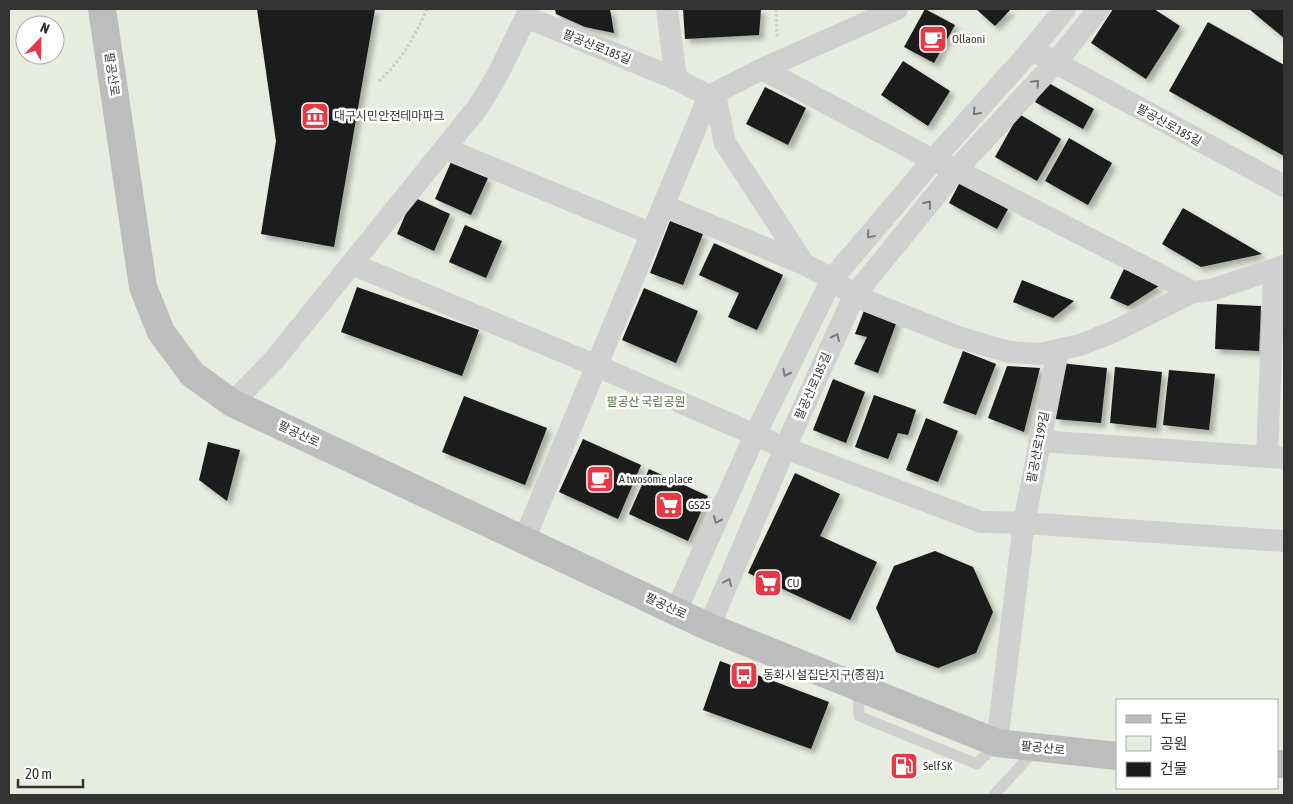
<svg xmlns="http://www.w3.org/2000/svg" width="1293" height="804" viewBox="0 0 1293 804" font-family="'Asap Condensed','Noto Sans KR',sans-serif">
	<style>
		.green { fill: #e6ecdf; fill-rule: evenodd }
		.building { fill: #1a1a1a; filter: url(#shadow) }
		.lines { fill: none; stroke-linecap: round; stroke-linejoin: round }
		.path { stroke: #cdcdcd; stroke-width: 3; stroke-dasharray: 2.5 2.5; stroke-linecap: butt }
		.service { stroke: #d0d0d0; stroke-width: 11 }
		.minor { stroke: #d0d0d0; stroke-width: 22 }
		.secondary { stroke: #bdbdbd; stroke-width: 28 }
		.oneway { stroke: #7a7a7a }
		.labels { text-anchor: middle; stroke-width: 5; stroke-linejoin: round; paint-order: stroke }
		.poi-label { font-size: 12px; fill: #333; stroke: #fff; text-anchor: start }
		.street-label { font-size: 12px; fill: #333; stroke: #fff }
		.park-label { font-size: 12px; fill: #56703f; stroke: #fff }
	</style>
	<defs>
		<filter id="shadow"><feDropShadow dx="4.5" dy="4.5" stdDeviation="2.5" flood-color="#0004"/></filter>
	</defs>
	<rect width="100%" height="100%" fill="#fff"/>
	<path class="green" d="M 9,9 L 1284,9 L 1284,795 L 9,795 ZM 25,25 L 55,25 L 55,55 L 25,55 ZM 1117,700 L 1277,700 L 1277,788 L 1117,788 Z"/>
	<path class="building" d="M 257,9 L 375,9 L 334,247 L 261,234 L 276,141 Z
		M 555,9 L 610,9 L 614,33 L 585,27 L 556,14 Z
		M 683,9 L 761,9 L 759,35 L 685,39 Z
		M 925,9 L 955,25 L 934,63 L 904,47 Z
		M 976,9 L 1011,9 L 995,26 Z
		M 1113,9 L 1154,9 L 1180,26 L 1146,79 L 1091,43 Z
		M 1249,9 L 1284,9 L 1284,38 Z
		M 1208,22 L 1284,65 L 1284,156 L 1169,91 Z
		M 903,61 L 950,91 L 928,126 L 881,95 Z
		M 1047,82 L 1094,109 L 1083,129 L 1035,102 Z
		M 765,87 L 806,108 L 788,145 L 746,124 Z
		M 1019,114 L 1061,139 L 1037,181 L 995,157 Z
		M 1069,138 L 1112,163 L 1088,205 L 1045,181 Z
		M 451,162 L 488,178 L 471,215 L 435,199 Z
		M 960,182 L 1008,209 L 997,229 L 949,203 Z
		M 413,197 L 450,214 L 434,251 L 397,234 Z
		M 1183,208 L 1262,254 L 1201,267 L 1162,244 Z
		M 670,221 L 703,234 L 683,285 L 650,273 Z
		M 465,225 L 502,241 L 486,278 L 449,262 Z
		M 714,243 L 783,275 L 757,330 L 728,317 L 739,293 L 699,275 Z
		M 1124,269 L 1159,286 L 1128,306 L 1110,298 Z
		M 1022,280 L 1074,301 L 1053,318 L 1013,302 Z
		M 357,287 L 479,330 L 462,376 L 341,332 Z
		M 644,288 L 698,311 L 676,363 L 622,340 Z
		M 1217,304 L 1261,306 L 1259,351 L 1215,349 Z
		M 865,308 L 897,321 L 878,373 L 854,364 L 867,337 L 855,334 Z
		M 963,351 L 996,364 L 976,415 L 943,403 Z
		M 1060,363 L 1107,368 L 1101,423 L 1055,419 Z
		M 1007,366 L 1040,368 L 1024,432 L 988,418 Z
		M 1115,367 L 1162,372 L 1156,428 L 1110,423 Z
		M 1169,370 L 1215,374 L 1209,430 L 1163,425 Z
		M 833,379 L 865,392 L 846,443 L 813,430 Z
		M 874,395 L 916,410 L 908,435 L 898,433 L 888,459 L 855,447 Z
		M 464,396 L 547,428 L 525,485 L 442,452 Z
		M 926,418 L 958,431 L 938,482 L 906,470 Z
		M 583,439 L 641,465 L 618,519 L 559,492 Z
		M 208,442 L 240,450 L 227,501 L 199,480 Z
		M 649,469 L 708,496 L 688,541 L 629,514 Z
		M 795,473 L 840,494 L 820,536 L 877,562 L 850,620 L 748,573 Z
		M 935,551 L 973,567 L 993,612 L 976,653 L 938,668 L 896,652 L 876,608 L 894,566 Z
		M 720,661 L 829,702 L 811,749 L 703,710 Z"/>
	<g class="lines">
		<path class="path" d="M 776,9 L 777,39
			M 379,81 C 402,60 414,38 427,9"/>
		<path class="service" d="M 858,689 L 859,716 L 977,764 L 997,743
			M 994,795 L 1036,749"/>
		<path class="minor" d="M 667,9 L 676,79
			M 526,17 L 676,79 L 709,96 L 762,69 L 897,9
			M 1043,56 L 1284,186
			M 762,69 L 933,160 L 956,170 L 1193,292 L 1211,290 L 1284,266
			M 715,94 L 725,143 L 804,264
			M 446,149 L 652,234
			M 664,206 L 804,264 L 832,279 L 854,296 L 958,337 L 1009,352 L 1039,354 L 1080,345 L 1113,332 L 1193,292
			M 352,264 L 597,366 L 785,448 L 981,522 L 1024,523 L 1284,541
			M 232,403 L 274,360 L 478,107 L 497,76 L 526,17
			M 1039,441 L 1284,458
			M 1267,457 L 1274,278 L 1284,270
			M 524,540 L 709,96
			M 676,611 L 755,435 L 832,279 L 933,160 L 1032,49 L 1065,9
			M 709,627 L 785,448 L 854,296 L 956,170 L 1055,63 L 1099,9
			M 997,743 L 1024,523 L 1058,351"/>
		<path class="secondary" d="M 102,9 L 143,287 L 161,332 L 192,374 L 232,403 L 709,627 L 997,743 L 1117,756
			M 1277,764 L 1284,764"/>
	</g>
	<defs><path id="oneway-chevron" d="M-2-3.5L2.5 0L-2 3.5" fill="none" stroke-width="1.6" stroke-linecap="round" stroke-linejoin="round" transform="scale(1.25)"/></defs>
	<g class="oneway">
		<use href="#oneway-chevron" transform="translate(1036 83) rotate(-47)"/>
		<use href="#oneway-chevron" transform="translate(976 112) rotate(132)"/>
		<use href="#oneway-chevron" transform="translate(928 204) rotate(-51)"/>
		<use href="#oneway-chevron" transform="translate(870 235) rotate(130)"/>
		<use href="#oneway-chevron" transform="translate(836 337) rotate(-66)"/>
		<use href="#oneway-chevron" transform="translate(786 373) rotate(117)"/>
		<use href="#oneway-chevron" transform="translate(717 520) rotate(114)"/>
		<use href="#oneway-chevron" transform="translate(728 582) rotate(-67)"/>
	</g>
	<defs>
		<symbol id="cafe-square" viewBox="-11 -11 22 22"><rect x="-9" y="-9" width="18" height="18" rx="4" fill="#e63946" stroke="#fff"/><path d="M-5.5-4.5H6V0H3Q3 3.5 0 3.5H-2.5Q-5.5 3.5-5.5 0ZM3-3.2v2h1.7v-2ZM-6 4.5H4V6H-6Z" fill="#fff"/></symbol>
		<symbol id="museum-square" viewBox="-11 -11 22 22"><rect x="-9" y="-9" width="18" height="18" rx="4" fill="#e63946" stroke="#fff"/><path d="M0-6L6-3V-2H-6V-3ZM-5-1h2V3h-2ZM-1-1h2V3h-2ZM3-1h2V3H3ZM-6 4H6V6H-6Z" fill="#fff"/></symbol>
		<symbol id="supermarket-square" viewBox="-11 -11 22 22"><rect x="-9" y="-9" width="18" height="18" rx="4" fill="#e63946" stroke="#fff"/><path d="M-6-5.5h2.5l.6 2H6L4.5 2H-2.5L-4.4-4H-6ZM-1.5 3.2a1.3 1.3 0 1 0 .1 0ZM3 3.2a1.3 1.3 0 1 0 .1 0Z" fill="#fff"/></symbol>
		<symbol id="bus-square" viewBox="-11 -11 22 22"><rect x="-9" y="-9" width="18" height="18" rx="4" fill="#e63946" stroke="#fff"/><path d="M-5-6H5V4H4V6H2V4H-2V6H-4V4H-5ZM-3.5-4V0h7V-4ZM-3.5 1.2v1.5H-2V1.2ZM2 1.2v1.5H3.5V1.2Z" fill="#fff"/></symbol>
		<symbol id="fuel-square" viewBox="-11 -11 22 22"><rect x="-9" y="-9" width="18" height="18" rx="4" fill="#e63946" stroke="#fff"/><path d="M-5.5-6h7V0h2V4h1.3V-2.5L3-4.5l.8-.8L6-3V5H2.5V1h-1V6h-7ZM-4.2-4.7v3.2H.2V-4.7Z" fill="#fff"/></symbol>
	</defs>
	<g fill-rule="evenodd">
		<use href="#cafe-square" x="917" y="23" width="32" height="32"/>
		<use href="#museum-square" x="299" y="100" width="32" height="32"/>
		<use href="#cafe-square" x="584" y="463" width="32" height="32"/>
		<use href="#supermarket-square" x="653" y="489" width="32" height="32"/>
		<use href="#supermarket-square" x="752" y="567" width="32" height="32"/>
		<use href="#bus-square" x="728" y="659" width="32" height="32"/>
		<use href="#fuel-square" x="888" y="750" width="32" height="32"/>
	</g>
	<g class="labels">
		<g class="poi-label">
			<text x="952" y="43">Ollaoni</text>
			<text x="334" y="120">대구시민안전테마파크</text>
			<text x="619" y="483">A twosome place</text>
			<text x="688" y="509">GS25</text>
			<text x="787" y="587">CU</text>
			<text x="763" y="679">동화시설집단지구(종점)1</text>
			<text x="923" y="770">Self SK</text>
		</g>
		<g class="street-label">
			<text transform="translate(597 47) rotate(22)" y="4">팔공산로185길</text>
			<text transform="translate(112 74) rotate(82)" y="4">팔공산로</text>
			<text transform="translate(1169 125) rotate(29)" y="4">팔공산로185길</text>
			<text transform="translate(813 386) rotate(-66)" y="4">팔공산로185길</text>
			<text transform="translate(299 434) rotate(25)" y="4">팔공산로</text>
			<text transform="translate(1038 447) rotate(-79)" y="4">팔공산로199길</text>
			<text transform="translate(666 606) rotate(25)" y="4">팔공산로</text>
			<text transform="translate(1043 748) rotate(6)" y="4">팔공산로</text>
		</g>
		<g class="park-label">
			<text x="646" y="406">팔공산 국립공원</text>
		</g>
	</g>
	<rect width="1293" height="804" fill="none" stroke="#333333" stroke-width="20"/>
	<rect x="1116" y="699" width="162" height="90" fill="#ffffff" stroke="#adadad"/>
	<rect x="1126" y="715" width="25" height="8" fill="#bdbdbd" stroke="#adadad"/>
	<text x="1160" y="724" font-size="15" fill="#333333">도로</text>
	<rect x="1126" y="736" width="25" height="15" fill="#e6ecdf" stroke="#adadad"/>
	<text x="1160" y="749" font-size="15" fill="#333333">공원</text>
	<rect x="1126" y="762" width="25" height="15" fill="#1a1a1a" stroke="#adadad"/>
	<text x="1160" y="774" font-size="15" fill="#333333">건물</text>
	<g transform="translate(40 40) rotate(23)"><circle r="24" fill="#ffffff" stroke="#adadad"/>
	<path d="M0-4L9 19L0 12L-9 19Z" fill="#e63946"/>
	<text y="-8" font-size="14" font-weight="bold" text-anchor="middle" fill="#333333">N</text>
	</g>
	<path d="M18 779v8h65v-8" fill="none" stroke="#333333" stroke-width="2.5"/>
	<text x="25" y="779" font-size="15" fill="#333333" stroke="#ffffff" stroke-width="4" paint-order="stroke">20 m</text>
</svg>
